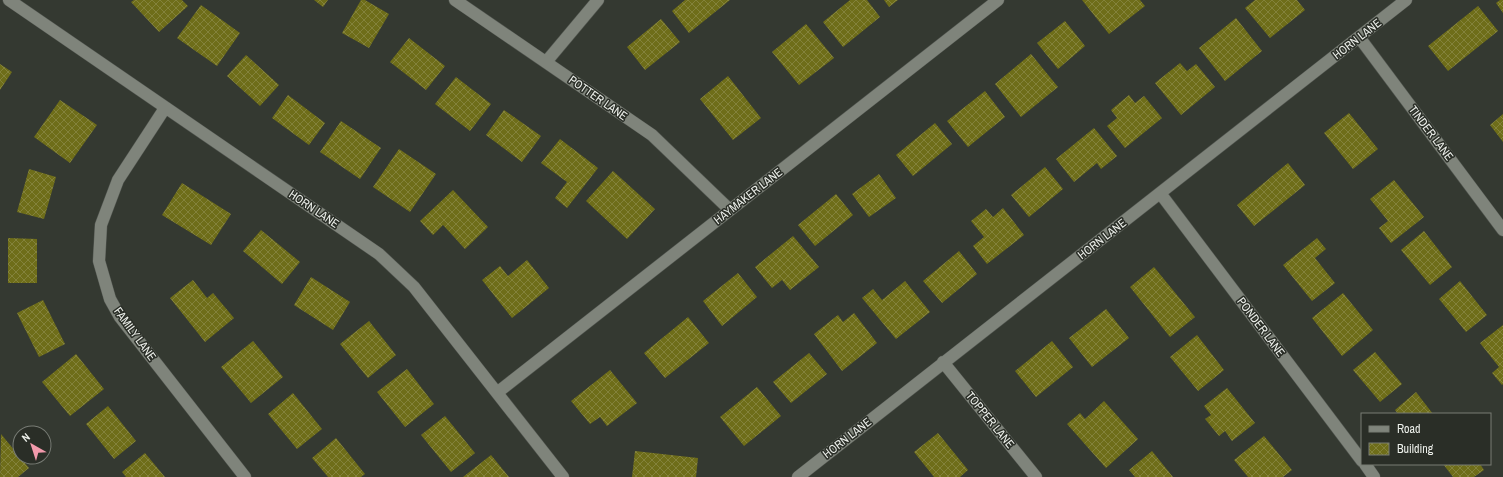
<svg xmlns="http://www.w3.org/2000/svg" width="1503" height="477" viewBox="0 0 1503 477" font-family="'Archivo Narrow',sans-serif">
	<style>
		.building { fill: url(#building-cross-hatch) }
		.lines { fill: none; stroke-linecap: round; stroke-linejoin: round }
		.street-casing { stroke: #525650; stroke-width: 13 }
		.street { stroke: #7f847b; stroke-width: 12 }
		.labels { text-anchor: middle; stroke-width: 3; stroke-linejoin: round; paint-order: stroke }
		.street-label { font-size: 12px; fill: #edf0eb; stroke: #2a2e27 }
	</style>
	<defs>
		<pattern id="building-cross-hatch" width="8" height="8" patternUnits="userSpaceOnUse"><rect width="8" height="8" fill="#6e6d19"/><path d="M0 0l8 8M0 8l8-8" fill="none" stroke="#83823b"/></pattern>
	</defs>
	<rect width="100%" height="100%" fill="#343931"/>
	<path class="building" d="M 134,0 L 182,0 L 188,6 L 159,32 L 131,2 Z
		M 314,0 L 328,0 L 323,7 Z
		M 361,0 L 365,0 L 389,14 L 369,48 L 342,33 Z
		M 685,0 L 730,0 L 689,33 L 672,11 Z
		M 850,0 L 867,0 L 880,17 L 843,47 L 823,22 Z
		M 884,0 L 898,0 L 889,7 Z
		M 1082,0 L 1140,0 L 1145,6 L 1109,34 Z
		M 1255,0 L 1297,0 L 1305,10 L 1270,38 L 1245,8 Z
		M 1500,0 L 1503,0 L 1503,13 L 1496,3 Z
		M 201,5 L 240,33 L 217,66 L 177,38 Z
		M 1478,6 L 1498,31 L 1448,71 L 1428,46 Z
		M 1236,18 L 1262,51 L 1225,81 L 1199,48 Z
		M 661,19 L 680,42 L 645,70 L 627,47 Z
		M 1065,21 L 1085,46 L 1058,69 L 1037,43 Z
		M 806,24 L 834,58 L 799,85 L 772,52 Z
		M 409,38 L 445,66 L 426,90 L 390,62 Z
		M 1031,54 L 1058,87 L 1021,117 L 995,84 Z
		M 246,55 L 279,85 L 260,106 L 227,76 Z
		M 1180,63 L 1187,71 L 1196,64 L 1215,87 L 1181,115 L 1155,83 Z
		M 0,64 L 12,72 L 0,90 Z
		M 728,76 L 761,118 L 733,140 L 700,99 Z
		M 456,77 L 491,104 L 470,131 L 435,104 Z
		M 985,91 L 1005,117 L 968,147 L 947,121 Z
		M 288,95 L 325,123 L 309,145 L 272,118 Z
		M 1129,95 L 1135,103 L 1144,96 L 1162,118 L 1125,148 L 1107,126 L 1117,118 L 1111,110 Z
		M 60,100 L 97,125 L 70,163 L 34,137 Z
		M 504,110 L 541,136 L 522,162 L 486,135 Z
		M 1349,113 L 1378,149 L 1353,169 L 1324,133 Z
		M 1503,114 L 1503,142 L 1490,125 Z
		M 341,121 L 381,148 L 360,179 L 320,152 Z
		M 935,123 L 952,144 L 913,176 L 896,155 Z
		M 1094,128 L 1117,156 L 1101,169 L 1097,163 L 1074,182 L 1056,159 Z
		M 560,139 L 598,168 L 567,208 L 555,198 L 567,182 L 541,163 Z
		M 399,149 L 436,174 L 410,212 L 373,187 Z
		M 1288,163 L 1305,185 L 1254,226 L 1237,205 Z
		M 1045,167 L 1063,189 L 1029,217 L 1011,195 Z
		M 29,169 L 56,177 L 44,219 L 17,212 Z
		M 613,171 L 655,209 L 627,239 L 586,201 Z
		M 879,174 L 896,198 L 869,217 L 852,194 Z
		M 1394,180 L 1424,217 L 1391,243 L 1379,228 L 1388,221 L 1370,199 Z
		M 182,183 L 231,214 L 211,245 L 162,215 Z
		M 453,190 L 488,227 L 465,249 L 443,225 L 433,235 L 420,221 Z
		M 836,194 L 853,215 L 815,246 L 798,225 Z
		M 1003,208 L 1024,235 L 987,264 L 973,246 L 984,237 L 971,221 L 986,209 L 993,217 Z
		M 261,230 L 300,262 L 282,284 L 243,251 Z
		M 1424,231 L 1452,267 L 1430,285 L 1401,250 Z
		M 793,236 L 819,267 L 790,290 L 782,280 L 772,288 L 755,267 Z
		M 8,238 L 37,239 L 37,283 L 8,283 Z
		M 1317,238 L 1326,249 L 1315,258 L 1335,283 L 1312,301 L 1283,265 Z
		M 959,251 L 977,274 L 942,303 L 923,281 Z
		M 527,260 L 549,288 L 512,318 L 482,280 L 500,266 L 508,276 Z
		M 1154,267 L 1195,317 L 1170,337 L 1130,287 Z
		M 738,273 L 757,297 L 722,326 L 703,301 Z
		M 311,277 L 350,302 L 333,330 L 294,305 Z
		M 193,280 L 207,298 L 213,293 L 234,318 L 205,342 L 170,298 Z
		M 905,281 L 930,312 L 896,339 L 862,298 L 873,289 L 882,300 Z
		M 1460,281 L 1487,315 L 1466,332 L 1439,299 Z
		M 1343,293 L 1373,330 L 1342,356 L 1312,318 Z
		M 43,300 L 65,344 L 39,357 L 17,313 Z
		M 1106,309 L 1129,338 L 1092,367 L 1069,338 Z
		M 854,313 L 877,343 L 842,371 L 814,334 L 838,315 L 843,322 Z
		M 688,317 L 709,343 L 665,378 L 644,353 Z
		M 369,321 L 396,355 L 368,378 L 340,344 Z
		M 1503,325 L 1503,384 L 1502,385 L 1492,373 L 1499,367 L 1480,343 Z
		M 1197,335 L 1224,370 L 1198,391 L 1170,357 Z
		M 253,341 L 283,377 L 251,403 L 221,367 Z
		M 1052,341 L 1073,367 L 1036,397 L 1015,371 Z
		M 1375,352 L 1402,384 L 1380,402 L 1353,370 Z
		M 809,353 L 827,374 L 791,403 L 773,382 Z
		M 76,354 L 104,389 L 70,416 L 42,382 Z
		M 407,369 L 434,404 L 405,427 L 377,392 Z
		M 610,370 L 637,403 L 607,426 L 600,417 L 590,424 L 571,401 Z
		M 757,387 L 781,416 L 744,446 L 720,417 Z
		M 1227,388 L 1255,423 L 1232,441 L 1225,431 L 1219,436 L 1205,419 L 1211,415 L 1204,406 Z
		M 1416,392 L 1433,414 L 1398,414 L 1395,410 Z
		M 293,393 L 322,429 L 297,449 L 268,414 Z
		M 1104,401 L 1138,439 L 1106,468 L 1067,424 L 1080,413 L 1085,419 Z
		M 108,406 L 136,441 L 114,459 L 86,424 Z
		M 445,416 L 475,453 L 451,472 L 421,435 Z
		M 938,433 L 968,470 L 960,477 L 934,477 L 914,452 Z
		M 1,434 L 29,468 L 18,477 L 0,477 Z
		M 1264,436 L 1292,470 L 1283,477 L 1248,477 L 1234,460 Z
		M 336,438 L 365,474 L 361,477 L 328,477 L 312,458 Z
		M 635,451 L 698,458 L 696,477 L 632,477 Z
		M 1152,451 L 1173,477 L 1135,477 L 1129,470 Z
		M 145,453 L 165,477 L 126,477 L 122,472 Z
		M 491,455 L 509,477 L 463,477 Z
		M 1443,464 L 1480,464 L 1484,470 L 1474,477 L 1453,477 Z"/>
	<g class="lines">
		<defs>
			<path id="street" d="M 9,0 L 379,254 L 414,287 L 563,477
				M 455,0 L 652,135 L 730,210
				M 1359,37 L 1503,230
				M 546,62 L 598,0
				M 165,108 L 118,180 L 101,225 L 99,261 L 110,299 L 120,317 L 245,477
				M 1160,193 L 1362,461
				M 943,362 L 1036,477
				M 498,392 L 998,0
				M 1365,464 L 1374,477
				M 798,477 L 1406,0"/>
		</defs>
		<use href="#street" class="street-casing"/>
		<use href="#street" class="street"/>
	</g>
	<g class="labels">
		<g class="street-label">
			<text transform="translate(1357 39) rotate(-38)" y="4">HORN LANE</text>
			<text transform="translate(598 98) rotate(35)" y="4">POTTER LANE</text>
			<text transform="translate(1431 133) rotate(53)" y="4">TINDER LANE</text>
			<text transform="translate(748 196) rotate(-38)" y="4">HAYMAKER LANE</text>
			<text transform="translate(314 209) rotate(34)" y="4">HORN LANE</text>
			<text transform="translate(1102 239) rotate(-38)" y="4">HORN LANE</text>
			<text transform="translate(1261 327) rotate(53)" y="4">PONDER LANE</text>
			<text transform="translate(135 334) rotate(54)" y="4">FAMILY LANE</text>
			<text transform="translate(990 420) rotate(51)" y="4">TOPPER LANE</text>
			<text transform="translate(847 438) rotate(-38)" y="4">HORN LANE</text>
		</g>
	</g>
	<rect x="1361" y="413" width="130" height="52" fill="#2a2e27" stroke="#787c75"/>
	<rect x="1369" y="426" width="20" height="6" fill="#7f847b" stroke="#787c75"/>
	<text x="1397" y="433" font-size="12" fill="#edf0eb">Road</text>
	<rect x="1369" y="443" width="20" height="12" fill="url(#building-cross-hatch)" stroke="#787c75"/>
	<text x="1397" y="453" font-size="12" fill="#edf0eb">Building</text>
	<g transform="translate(32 445) rotate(321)"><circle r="19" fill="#2a2e27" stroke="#787c75"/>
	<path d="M0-3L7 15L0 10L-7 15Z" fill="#f29aac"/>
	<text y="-6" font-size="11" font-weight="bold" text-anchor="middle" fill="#edf0eb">N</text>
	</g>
</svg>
